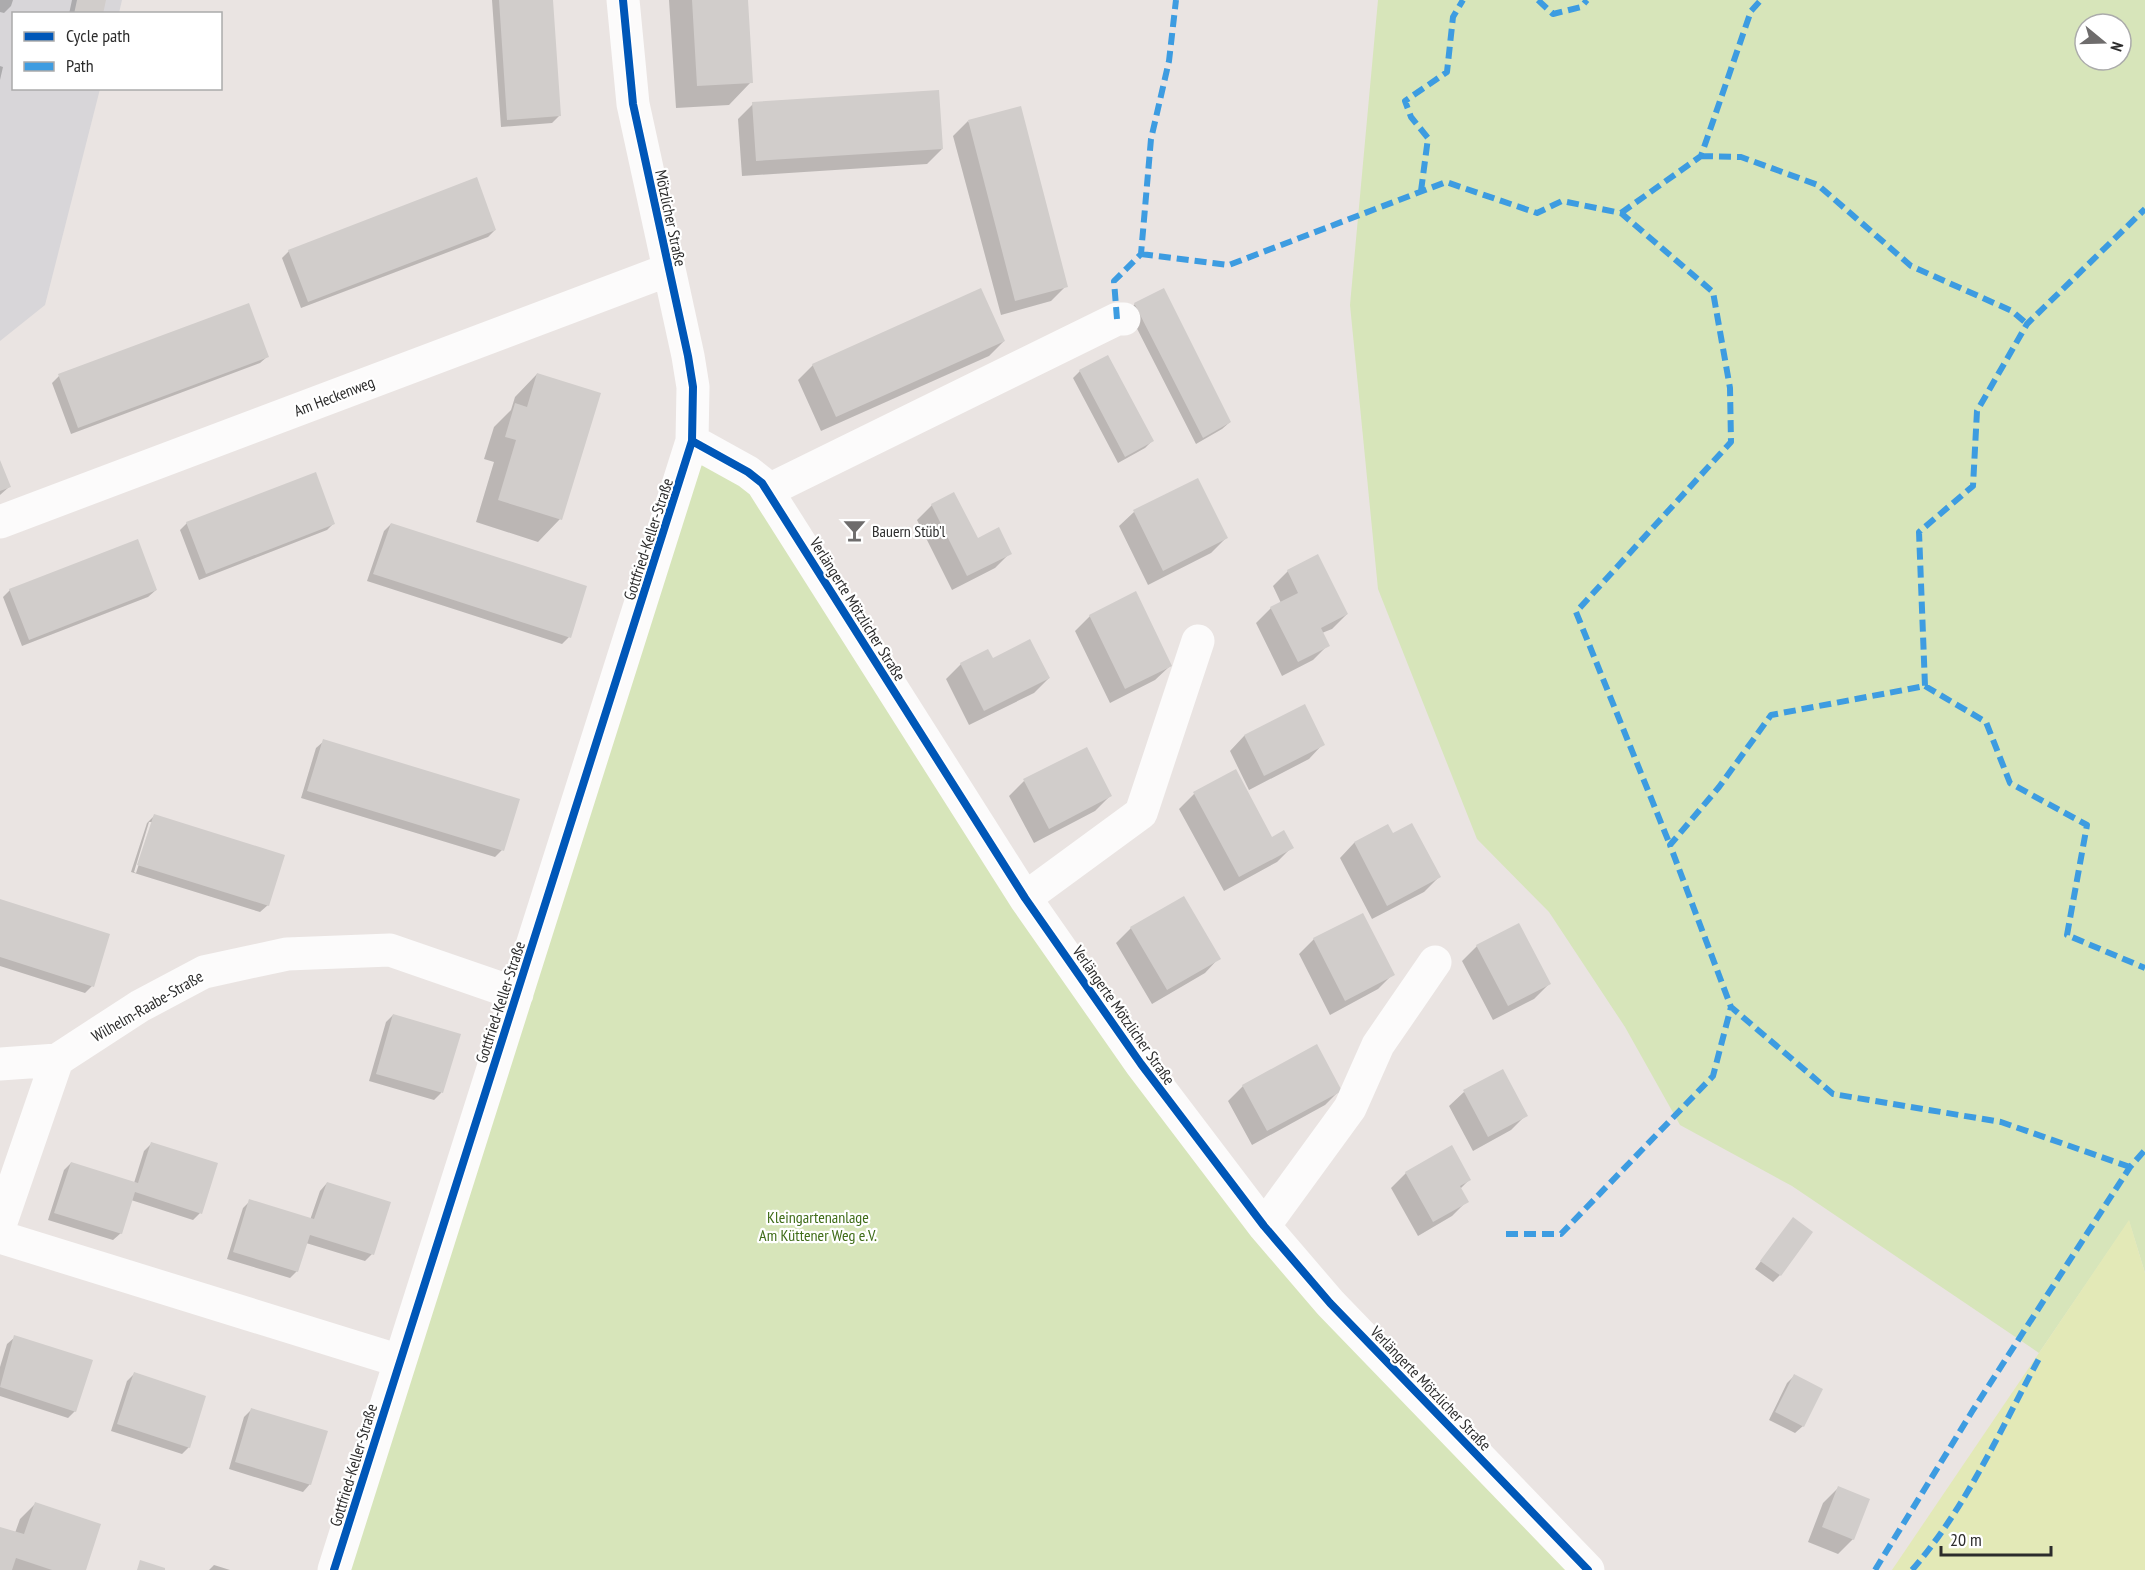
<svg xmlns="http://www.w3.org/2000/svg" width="2145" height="1570" viewBox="0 0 2145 1570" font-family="'PT Sans Narrow',sans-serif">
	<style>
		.industrial { fill: #d8d6d9 }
		.green { fill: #d7e5ba; fill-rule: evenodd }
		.pitch { fill: #e3e9b7 }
		.shadow { fill: #0003; fill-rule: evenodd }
		.building { fill: #d1cdcb }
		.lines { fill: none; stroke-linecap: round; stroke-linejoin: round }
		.minor { stroke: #fcfbfb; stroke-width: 33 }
		.quiet { stroke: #3d9ce1; stroke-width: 6; stroke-dasharray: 12 6; stroke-linecap: butt }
		.cycleway-casing { stroke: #fff; stroke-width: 11 }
		.cycleway { stroke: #0057b8; stroke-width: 8 }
		.labels { text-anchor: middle; stroke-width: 4.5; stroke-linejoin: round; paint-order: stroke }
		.street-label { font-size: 16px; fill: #2c2c2c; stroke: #fff }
		.poi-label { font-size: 16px; fill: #2c2c2c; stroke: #fff; text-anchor: start }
		.park-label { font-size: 16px; fill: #3f6c18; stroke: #fff }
	</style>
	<rect width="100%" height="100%" fill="#eae4e2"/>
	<path class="industrial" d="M 0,0 L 122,0 L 119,13 L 14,14 L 14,88 L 100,89 L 45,305 L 0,341 Z"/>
	<path class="green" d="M 1378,0 L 2145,0 L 2145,1273 L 2129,1221 L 2039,1353 L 1792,1186 L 1680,1125 L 1625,1027 L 1549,912 L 1477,839 L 1378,589 L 1350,305 ZM 2085,24 L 2121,24 L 2121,60 L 2085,60 Z
		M 701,462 L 750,490 L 1014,905 L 1569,1570 L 349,1570 Z"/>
	<path class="pitch" d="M 2129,1220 L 2145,1273 L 2145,1570 L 1892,1570 Z"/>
	<path class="shadow" d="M 0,0 L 13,0 L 11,6 L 4,13 L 0,12 Z
		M 72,0 L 104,0 L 101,14 L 69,14 Z
		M 492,0 L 552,0 L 559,116 L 552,123 L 501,127 Z
		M 669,0 L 747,0 L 751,82 L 729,105 L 676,108 Z
		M 0,66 L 3,67 L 0,80 Z
		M 753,104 L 942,149 L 927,164 L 742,176 L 738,119 Z
		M 968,121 L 1066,286 L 1051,301 L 1001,315 L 953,136 Z
		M 495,230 L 488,237 L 301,308 L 282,258 L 289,251 Z
		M 1135,304 L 1230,422 L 1222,429 L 1196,444 L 1128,311 Z
		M 1004,341 L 989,356 L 821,431 L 798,380 L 813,365 Z
		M 268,356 L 260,363 L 71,434 L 52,383 L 59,376 Z
		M 1080,371 L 1152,441 L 1145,448 L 1118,463 L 1073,378 Z
		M 537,374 L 560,519 L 538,542 L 476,522 L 494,462 L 484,459 L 494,427 L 511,410 L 515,397 Z
		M 0,464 L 9,487 L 0,495 Z
		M 1197,480 L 1226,538 L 1211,553 L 1148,585 L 1119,526 L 1134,512 Z
		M 932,505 L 977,540 L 1010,553 L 995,568 L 952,590 L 917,520 Z
		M 187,523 L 334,523 L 327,530 L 199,580 L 180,530 Z
		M 391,524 L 569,637 L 562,644 L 367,581 L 384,531 Z
		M 1288,571 L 1347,614 L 1332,629 L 1322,633 L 1328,645 L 1313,660 L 1282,676 L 1256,623 L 1271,608 L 1281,603 L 1273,586 Z
		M 10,590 L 156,590 L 148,597 L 22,646 L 3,597 Z
		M 1090,616 L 1170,666 L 1155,680 L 1110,703 L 1075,631 Z
		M 961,664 L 1049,678 L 1034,693 L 969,725 L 946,679 Z
		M 1304,706 L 1323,744 L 1309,759 L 1249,790 L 1230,751 L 1244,736 Z
		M 324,741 L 502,850 L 495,857 L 301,798 L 316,748 Z
		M 1235,771 L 1272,840 L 1292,847 L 1277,862 L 1224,891 L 1179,809 L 1194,794 Z
		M 1024,781 L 1110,796 L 1095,811 L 1034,843 L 1009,796 Z
		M 154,816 L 268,905 L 260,912 L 131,872 L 147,823 ZM 149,822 L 153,822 L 136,873 L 134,872 Z
		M 1388,826 L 1392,835 L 1439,877 L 1424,892 L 1372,919 L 1340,858 L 1354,843 Z
		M 0,900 L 92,986 L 85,993 L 0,966 Z
		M 1362,915 L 1393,974 L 1378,989 L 1330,1015 L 1299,954 L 1314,939 Z
		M 1131,928 L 1219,958 L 1205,973 L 1152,1004 L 1116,943 Z
		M 1477,946 L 1549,984 L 1534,999 L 1493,1020 L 1462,961 Z
		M 393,1015 L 459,1035 L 441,1093 L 434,1100 L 369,1081 L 386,1022 Z
		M 1243,1086 L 1340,1090 L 1325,1105 L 1252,1145 L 1228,1101 Z
		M 1464,1092 L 1526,1115 L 1511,1130 L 1473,1151 L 1449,1106 Z
		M 151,1144 L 200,1213 L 193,1220 L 131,1200 L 121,1233 L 113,1240 L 48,1220 L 64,1170 L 71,1163 L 134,1183 L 144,1151 Z
		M 1406,1173 L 1469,1180 L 1460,1189 L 1467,1201 L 1452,1216 L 1418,1236 L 1391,1188 Z
		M 327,1183 L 372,1254 L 365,1261 L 306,1243 L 297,1271 L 290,1278 L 227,1259 L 243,1208 L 250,1201 L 310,1220 L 320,1191 Z
		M 1793,1219 L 1780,1275 L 1773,1282 L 1755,1269 Z
		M 15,1337 L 75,1411 L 68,1418 L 0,1396 L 0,1367 L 7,1344 Z
		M 134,1374 L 189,1447 L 182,1454 L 111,1431 L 127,1381 Z
		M 1794,1376 L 1803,1426 L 1795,1433 L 1769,1420 L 1787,1383 Z
		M 251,1410 L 310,1484 L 303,1492 L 229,1469 L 244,1417 Z
		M 1838,1488 L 1853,1539 L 1838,1554 L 1808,1542 L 1823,1503 Z
		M 35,1504 L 85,1570 L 0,1570 L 0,1528 L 15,1533 L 20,1519 Z
		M 214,1565 L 230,1570 L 209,1570 Z"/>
	<path class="building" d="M 77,0 L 106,0 L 103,14 L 74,14 Z
		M 499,0 L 553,0 L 561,116 L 507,120 Z
		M 692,0 L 748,0 L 753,83 L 697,86 Z
		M 939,90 L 943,149 L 756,161 L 752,102 Z
		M 1021,106 L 1068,287 L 1015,301 L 968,120 Z
		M 477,177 L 496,230 L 308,302 L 288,250 Z
		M 981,288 L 1005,341 L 836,417 L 812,364 Z
		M 1164,288 L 1231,422 L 1203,438 L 1134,303 Z
		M 249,303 L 269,357 L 78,428 L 58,374 Z
		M 1108,355 L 1154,441 L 1125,457 L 1079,370 Z
		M 537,373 L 601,393 L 562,520 L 498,500 L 516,440 L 505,437 L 515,403 L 527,407 Z
		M 0,460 L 11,487 L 0,491 Z
		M 316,472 L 335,524 L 206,574 L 186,522 Z
		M 1198,478 L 1228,538 L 1163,571 L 1133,510 Z
		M 954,492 L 978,538 L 999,527 L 1012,554 L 967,576 L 931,504 Z
		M 391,523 L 587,586 L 571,638 L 373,574 Z
		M 138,539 L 157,590 L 29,640 L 9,589 Z
		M 1318,554 L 1348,614 L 1321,628 L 1330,646 L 1298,662 L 1270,607 L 1298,593 L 1287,570 Z
		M 1136,591 L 1172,666 L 1125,689 L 1089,615 Z
		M 1030,639 L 1050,678 L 984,711 L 960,663 L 988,649 L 993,658 Z
		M 1305,704 L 1325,745 L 1264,776 L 1244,735 Z
		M 323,739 L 520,799 L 504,851 L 307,791 Z
		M 1087,747 L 1112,796 L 1049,829 L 1023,779 Z
		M 1236,769 L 1272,837 L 1284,830 L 1294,848 L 1239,877 L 1193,792 Z
		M 154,814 L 285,855 L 269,906 L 137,865 Z
		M 1412,823 L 1441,877 L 1387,906 L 1354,842 L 1388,824 L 1393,833 Z
		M 1184,896 L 1221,959 L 1167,990 L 1130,927 Z
		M 0,899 L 110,934 L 94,987 L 0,957 Z
		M 1363,913 L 1395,975 L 1345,1001 L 1313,938 Z
		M 1519,923 L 1551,984 L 1508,1006 L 1476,945 Z
		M 393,1014 L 461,1034 L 443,1093 L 376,1074 Z
		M 1317,1044 L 1342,1091 L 1267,1131 L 1242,1085 Z
		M 1503,1069 L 1528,1116 L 1488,1137 L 1463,1090 Z
		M 151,1142 L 218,1163 L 202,1214 L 135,1192 L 122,1234 L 54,1213 L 71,1162 L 138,1183 Z
		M 1452,1145 L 1471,1180 L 1460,1186 L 1469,1202 L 1433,1222 L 1405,1172 Z
		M 327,1182 L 391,1202 L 374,1255 L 310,1235 L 298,1272 L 233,1252 L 249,1199 L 314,1219 Z
		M 1793,1217 L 1813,1232 L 1781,1276 L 1760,1261 Z
		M 14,1335 L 93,1360 L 76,1412 L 0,1387 Z
		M 134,1372 L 206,1396 L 190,1448 L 117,1424 Z
		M 1794,1374 L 1823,1389 L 1804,1427 L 1775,1412 Z
		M 251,1408 L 328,1431 L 311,1485 L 235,1462 Z
		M 1838,1486 L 1870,1499 L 1854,1540 L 1822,1527 Z
		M 35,1502 L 101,1524 L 86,1570 L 52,1570 L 16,1558 L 12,1570 L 0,1570 L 0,1527 L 24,1534 Z
		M 140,1560 L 165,1568 L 165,1570 L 137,1570 Z"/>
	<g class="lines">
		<path class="minor" d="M 692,441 L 748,472 L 762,483 L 1025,898 L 1141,1064 L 1264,1226 L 1330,1303 L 1588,1570
			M 767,491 L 1117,319 L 1124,319
			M 0,522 L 668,270
			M 1025,898 L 1141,813 L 1198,641
			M 0,1064 L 57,1060
			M 0,1225 L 57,1060 L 140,1006 L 204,972 L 287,954 L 390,950 L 517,994
			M 1264,1226 L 1350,1108 L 1378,1045 L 1435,962
			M 0,1237 L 400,1361
			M 334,1570 L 692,441 L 693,387 L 688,356 L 633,104 L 623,0"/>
		<path class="quiet" d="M 1538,0 L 1553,14 L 1581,7 L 1587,0
			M 1701,156 L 1741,157 L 1818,185 L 1911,266 L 2012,311 L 2027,324
			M 1421,191 L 1428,138 L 1411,117 L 1405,101 L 1447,72 L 1453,17 L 1463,0
			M 1621,213 L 1701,156 L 1751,11 L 1761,0
			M 1141,254 L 1229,265 L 1446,182 L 1537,213 L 1562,201 L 1621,213 L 1713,292 L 1730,388 L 1731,442 L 1576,612 L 1670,845
			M 1117,319 L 1114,281 L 1141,254 L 1151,139 L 1169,61 L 1176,0
			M 1925,686 L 1986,722 L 2010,783 L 2087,825 L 2067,935 L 2145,968
			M 2130,1167 L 2001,1122 L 1833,1094 L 1731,1007 L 1670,845 L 1719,787 L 1771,715 L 1925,686 L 1919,532 L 1973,486 L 1977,411 L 2027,324 L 2145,209
			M 1506,1234 L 1561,1234 L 1713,1076 L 1731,1007
			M 1875,1570 L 1973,1410 L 2130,1167 L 2145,1150
			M 1912,1570 C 1967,1507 2001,1428 2041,1355"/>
		<defs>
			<path id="cycleway" d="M 692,441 L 748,472 L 762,483 L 1025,898 L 1141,1064 L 1264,1226 L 1330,1303 L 1588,1570
				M 334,1570 L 692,441 L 693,387 L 688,356 L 633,104 L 623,0"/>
		</defs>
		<use href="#cycleway" class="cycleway-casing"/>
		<use href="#cycleway" class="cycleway"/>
	</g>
	<defs>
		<symbol id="bar-bare" viewBox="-9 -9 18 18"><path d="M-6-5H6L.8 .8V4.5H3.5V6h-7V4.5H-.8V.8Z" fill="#6e6c6c" stroke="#fff" stroke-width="2.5" paint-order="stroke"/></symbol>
	</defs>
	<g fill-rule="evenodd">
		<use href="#bar-bare" x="838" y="514" width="33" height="33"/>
	</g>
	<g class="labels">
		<g class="street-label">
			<text transform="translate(671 218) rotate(78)" y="6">Mötzlicher Straße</text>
			<text transform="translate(334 396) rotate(-21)" y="6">Am Heckenweg</text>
			<text transform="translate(648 539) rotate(-72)" y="6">Gottfried-Keller-Straße</text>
			<text transform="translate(858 609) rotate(58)" y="6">Verlängerte Mötzlicher Straße</text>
			<text transform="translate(500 1002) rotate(-72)" y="6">Gottfried-Keller-Straße</text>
			<text transform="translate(147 1006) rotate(-30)" y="6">Wilhelm-Raabe-Straße</text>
			<text transform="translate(1124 1015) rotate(55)" y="6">Verlängerte Mötzlicher Straße</text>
			<text transform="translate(1431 1388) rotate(46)" y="6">Verlängerte Mötzlicher Straße</text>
			<text transform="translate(353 1465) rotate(-73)" y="6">Gottfried-Keller-Straße</text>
		</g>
		<g class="poi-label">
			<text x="872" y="537">Bauern Stüb'l</text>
		</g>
		<g class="park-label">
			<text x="818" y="1223">Kleingartenanlage<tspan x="818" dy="18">Am Küttener Weg e.V.</tspan></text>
		</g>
	</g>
	<rect x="12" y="12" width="210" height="78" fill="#ffffff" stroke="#ababab" stroke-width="1.5"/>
	<rect x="24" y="32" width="30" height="9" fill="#0057b8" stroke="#ababab" stroke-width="1.5"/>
	<text x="66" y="42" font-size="18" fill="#2c2c2c">Cycle path</text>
	<rect x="24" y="62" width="30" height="9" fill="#3d9ce1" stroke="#ababab" stroke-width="1.5"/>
	<text x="66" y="72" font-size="18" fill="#2c2c2c">Path</text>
	<g transform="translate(2103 42) rotate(109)"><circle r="28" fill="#ffffff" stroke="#ababab" stroke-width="1.5"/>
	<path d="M0-4.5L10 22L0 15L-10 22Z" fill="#6e6c6c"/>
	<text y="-9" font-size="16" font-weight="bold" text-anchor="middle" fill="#2c2c2c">N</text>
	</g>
	<path d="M1941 1546v9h110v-9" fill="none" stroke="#2c2c2c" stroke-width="3"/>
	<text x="1950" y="1546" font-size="18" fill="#2c2c2c" stroke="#ffffff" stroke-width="4.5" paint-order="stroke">20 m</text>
</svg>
